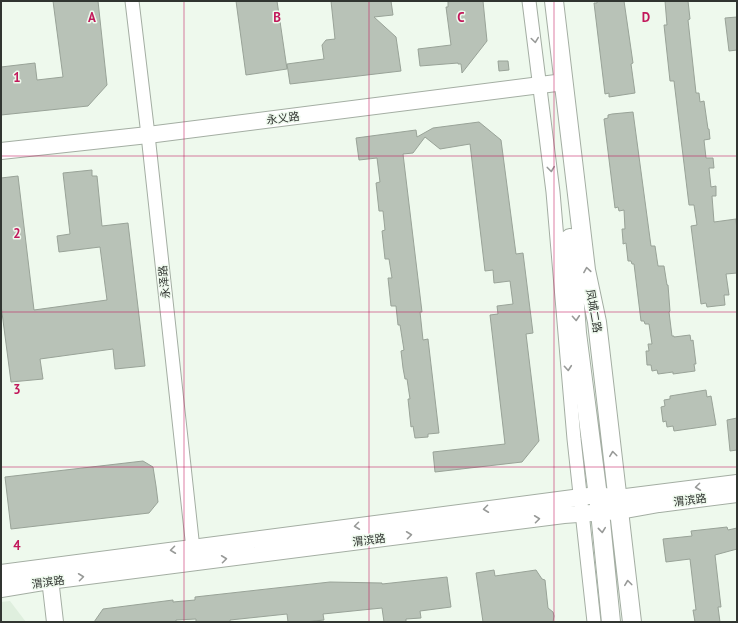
<svg xmlns="http://www.w3.org/2000/svg" width="738" height="623" viewBox="0 0 738 623" font-family="'PT Sans','Noto Sans SC',sans-serif">
	<style>
		.built { fill: #dfefde }
		.building { fill: #b8c2b7; stroke: #99a398 }
		.lines { fill: none; stroke-linecap: round; stroke-linejoin: round }
		.minor-casing { stroke: #a4aea3; stroke-width: 15 }
		.tertiary-casing { stroke: #a4aea3; stroke-width: 18 }
		.secondary-casing { stroke: #a4aea3; stroke-width: 20 }
		.minor { stroke: #fff; stroke-width: 13 }
		.tertiary { stroke: #fff; stroke-width: 16 }
		.secondary { stroke: #fff; stroke-width: 18 }
		.oneway { stroke: #989a98 }
		.grid { fill: none; stroke: #c2185b; stroke-width: 1; stroke-opacity: 0.55 }
		.labels { text-anchor: middle; stroke-width: 3; stroke-linejoin: round; paint-order: stroke }
		.street-label { font-size: 11px; fill: #313531; stroke: #eef9ed }
		.grid-label { font-size: 13px; text-anchor: middle; font-weight: bold; fill: #c2185b; stroke: #eef9ed; stroke-width: 3; stroke-linejoin: round; paint-order: stroke }
	</style>
	<rect width="100%" height="100%" fill="#eef9ed"/>
	<path class="built" d="M 10,601 L 26,622 L 1,622 L 1,602 Z"/>
	<path class="building" d="M 53,1 L 98,1 L 107,85 L 88,106 L 1,115 L 1,67 L 35,63 L 37,80 L 63,77 Z
		M 236,1 L 277,1 L 287,69 L 246,75 Z
		M 331,1 L 391,1 L 393,15 L 374,17 L 396,37 L 401,71 L 290,84 L 287,64 L 324,59 L 322,45 L 326,40 L 335,39 Z
		M 448,1 L 483,1 L 487,41 L 462,73 L 461,64 L 458,64 L 458,63 L 420,66 L 418,49 L 451,45 L 446,7 L 448,7 Z
		M 597,1 L 624,1 L 633,63 L 631,64 L 635,93 L 609,97 L 609,93 L 605,94 L 594,3 L 597,3 Z
		M 665,1 L 688,1 L 690,19 L 688,20 L 696,93 L 699,93 L 700,102 L 704,101 L 708,129 L 709,129 L 710,139 L 704,140 L 706,158 L 713,158 L 714,168 L 709,168 L 711,187 L 716,186 L 716,196 L 712,196 L 714,222 L 736,219 L 737,231 L 737,273 L 726,274 L 729,295 L 724,295 L 725,305 L 707,307 L 706,303 L 701,304 L 691,226 L 697,225 L 694,205 L 689,205 L 674,81 L 670,81 L 664,25 L 667,25 Z
		M 737,17 L 737,50 L 729,51 L 725,18 Z
		M 498,61 L 508,61 L 509,70 L 499,71 Z
		M 633,112 L 651,246 L 655,246 L 658,266 L 664,266 L 667,285 L 668,285 L 670,311 L 669,312 L 672,336 L 674,336 L 674,337 L 690,335 L 691,341 L 693,340 L 696,364 L 694,364 L 695,371 L 673,374 L 673,372 L 658,374 L 657,370 L 652,371 L 651,365 L 647,365 L 646,351 L 649,351 L 648,344 L 652,344 L 649,324 L 645,324 L 644,321 L 641,321 L 634,264 L 632,264 L 631,261 L 628,261 L 626,243 L 623,244 L 623,241 L 622,229 L 625,229 L 624,210 L 619,211 L 618,207 L 615,208 L 604,119 L 608,118 L 608,115 L 612,114 Z
		M 479,122 L 501,140 L 516,254 L 523,253 L 533,333 L 526,334 L 539,441 L 522,462 L 435,472 L 433,452 L 505,444 L 490,315 L 498,314 L 497,306 L 513,304 L 510,281 L 494,283 L 493,270 L 485,271 L 470,144 L 440,149 L 425,137 L 413,153 L 403,154 L 422,312 L 420,312 L 423,340 L 428,339 L 439,433 L 428,434 L 428,437 L 415,438 L 413,426 L 411,427 L 408,399 L 410,399 L 407,379 L 405,379 L 403,368 L 401,351 L 404,350 L 400,325 L 398,325 L 396,306 L 391,306 L 388,278 L 392,278 L 389,259 L 385,259 L 382,231 L 385,230 L 383,211 L 379,211 L 376,183 L 380,182 L 377,158 L 359,160 L 356,138 L 416,130 L 417,137 L 433,128 Z
		M 92,170 L 92,176 L 97,176 L 102,226 L 128,223 L 145,366 L 115,369 L 113,349 L 40,359 L 43,379 L 11,382 L 1,305 L 1,178 L 18,176 L 34,310 L 107,300 L 100,247 L 59,252 L 57,236 L 70,234 L 63,173 Z
		M 706,390 L 707,397 L 711,396 L 716,425 L 674,431 L 673,426 L 667,427 L 666,421 L 663,422 L 661,407 L 665,406 L 664,400 L 670,399 L 670,396 Z
		M 737,418 L 737,450 L 730,451 L 727,420 Z
		M 143,461 L 153,467 L 156,486 L 158,502 L 149,513 L 11,529 L 5,477 Z
		M 727,527 L 728,530 L 737,528 L 737,549 L 715,555 L 721,607 L 718,607 L 720,622 L 695,622 L 693,610 L 696,610 L 690,559 L 666,562 L 663,539 L 692,536 L 691,531 Z
		M 494,570 L 495,576 L 536,570 L 542,579 L 545,580 L 548,608 L 553,612 L 554,616 L 553,622 L 483,622 L 476,573 Z
		M 447,577 L 451,607 L 420,611 L 421,618 L 406,619 L 406,622 L 384,622 L 382,608 L 323,614 L 324,620 L 305,622 L 288,622 L 287,614 L 230,620 L 230,622 L 196,622 L 196,619 L 176,620 L 176,622 L 94,622 L 103,609 L 173,600 L 173,602 L 195,600 L 195,597 L 330,582 L 382,583 L 382,584 Z"/>
	<g class="lines">
		<defs>
			<path id="minor" d="M 132,1 L 148,135 L 194,558
				M 529,1 L 553,192 L 574,439 L 594,622"/>
			<path id="tertiary" d="M 1,151 L 148,135 L 564,82
				M 49,570 L 55,622
				M 1,573 L 581,497 L 597,495 L 618,498 L 737,483
				M 1,589 L 49,581 L 564,515 L 620,511 L 659,504 L 737,494"/>
			<path id="secondary" d="M 554,1 L 586,270 L 597,322 L 632,622
				M 570,238 L 577,333 L 600,512 L 611,622"/>
		</defs>
		<use href="#minor" class="minor-casing"/>
		<use href="#tertiary" class="tertiary-casing"/>
		<use href="#secondary" class="secondary-casing"/>
		<use href="#minor" class="minor"/>
		<use href="#tertiary" class="tertiary"/>
		<use href="#secondary" class="secondary"/>
	</g>
	<defs><path id="oneway-chevron" d="M-2-3.5L2.5 0L-2 3.5" fill="none" stroke-width="1.6" stroke-linecap="round" stroke-linejoin="round"/></defs>
	<g class="oneway">
		<use href="#oneway-chevron" transform="translate(535 40) rotate(82)"/>
		<use href="#oneway-chevron" transform="translate(551 169) rotate(83)"/>
		<use href="#oneway-chevron" transform="translate(587 270) rotate(-99)"/>
		<use href="#oneway-chevron" transform="translate(576 318) rotate(86)"/>
		<use href="#oneway-chevron" transform="translate(568 368) rotate(85)"/>
		<use href="#oneway-chevron" transform="translate(613 454) rotate(-97)"/>
		<use href="#oneway-chevron" transform="translate(698 487) rotate(173)"/>
		<use href="#oneway-chevron" transform="translate(486 509) rotate(173)"/>
		<use href="#oneway-chevron" transform="translate(537 519) rotate(-7)"/>
		<use href="#oneway-chevron" transform="translate(357 526) rotate(173)"/>
		<use href="#oneway-chevron" transform="translate(602 530) rotate(84)"/>
		<use href="#oneway-chevron" transform="translate(409 535) rotate(-7)"/>
		<use href="#oneway-chevron" transform="translate(173 550) rotate(173)"/>
		<use href="#oneway-chevron" transform="translate(224 559) rotate(-7)"/>
		<use href="#oneway-chevron" transform="translate(81 577) rotate(-7)"/>
		<use href="#oneway-chevron" transform="translate(628 583) rotate(-97)"/>
	</g>
	<path class="grid" d="M 184,1 L 184,622M 369,1 L 369,622M 554,1 L 554,622M 1,156 L 737,156M 1,312 L 737,312M 1,467 L 737,467"/>
	<g class="labels">
		<g class="street-label">
			<text transform="translate(283 118) rotate(-7)" y="4">永义路</text>
			<text transform="translate(164 282) rotate(-96)" y="4">永泽路</text>
			<text transform="translate(594 311) rotate(80)" y="4">凤城二路</text>
			<text transform="translate(690 500) rotate(-7)" y="4">渭滨路</text>
			<text transform="translate(369 540) rotate(-7)" y="4">渭滨路</text>
			<text transform="translate(48 582) rotate(-8)" y="4">渭滨路</text>
		</g>
	</g>
	<g class="grid-label">
		<text x="92" y="22">A</text>
		<text x="277" y="22">B</text>
		<text x="461" y="22">C</text>
		<text x="646" y="22">D</text>
		<text x="17" y="82">1</text>
		<text x="17" y="238">2</text>
		<text x="17" y="394">3</text>
		<text x="17" y="550">4</text>
	</g>
	<rect width="738" height="623" fill="none" stroke="#313531" stroke-width="4"/>
</svg>
